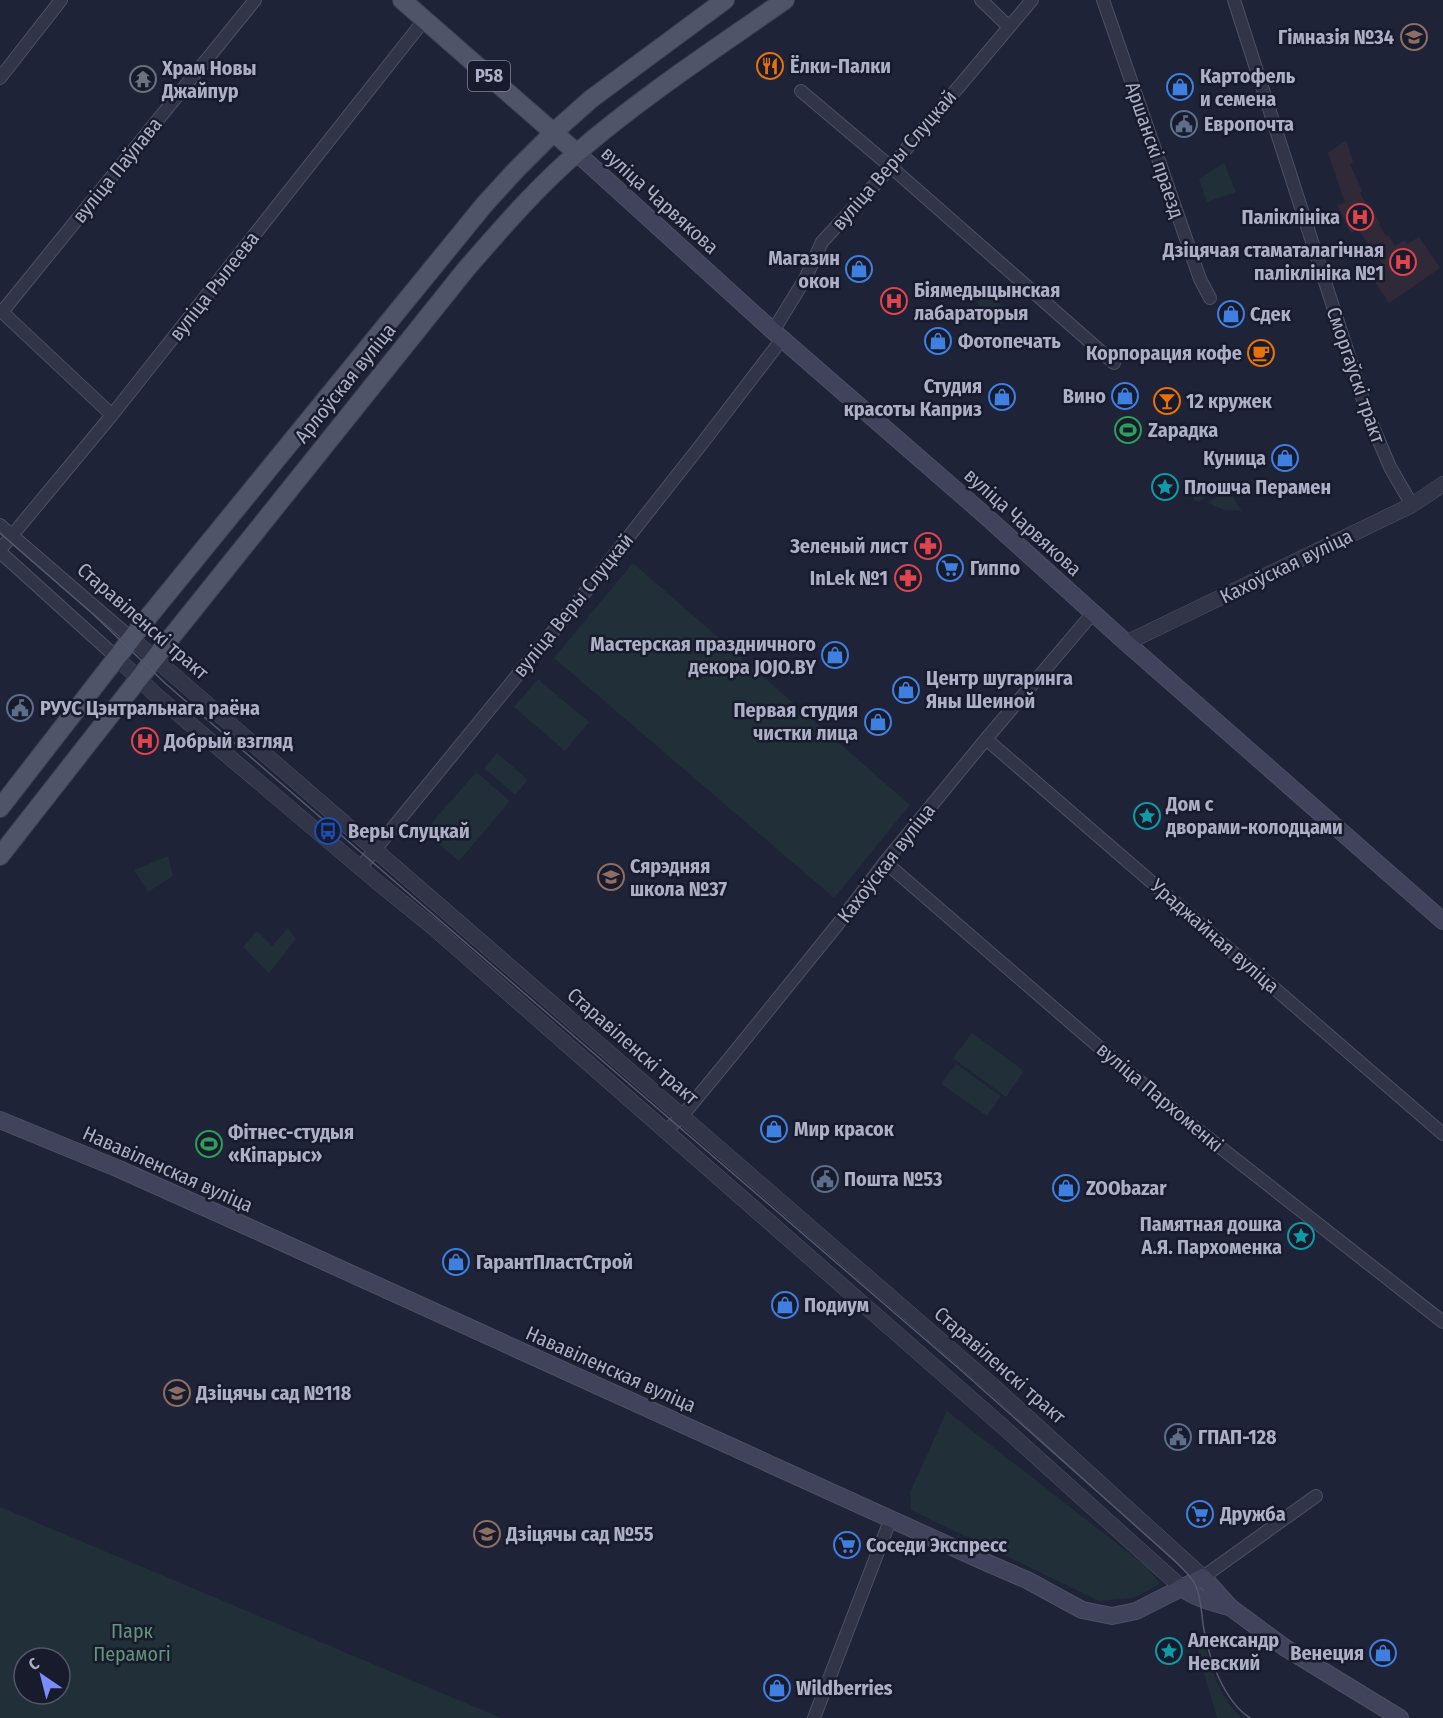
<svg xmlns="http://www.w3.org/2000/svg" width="1443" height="1718" viewBox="0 0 1443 1718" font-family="'Fira Sans Condensed',sans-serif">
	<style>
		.medical { fill: #302a38 }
		.green { fill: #202f38; fill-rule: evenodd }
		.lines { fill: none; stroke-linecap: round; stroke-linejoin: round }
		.minor-casing { stroke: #4d5063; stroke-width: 14 }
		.tertiary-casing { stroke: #4d5063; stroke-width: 16 }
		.secondary-casing { stroke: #4d5063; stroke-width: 18 }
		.primary-casing { stroke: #3c3f51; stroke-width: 20 }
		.minor { stroke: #323547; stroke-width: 12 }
		.tertiary { stroke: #323547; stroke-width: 15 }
		.secondary { stroke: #40435b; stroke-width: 16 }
		.primary { stroke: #505468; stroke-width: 18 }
		.tram { stroke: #54586f; stroke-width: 1.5 }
		.labels { text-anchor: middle; stroke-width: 5; stroke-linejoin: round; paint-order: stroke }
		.shield { fill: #181b2c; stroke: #808397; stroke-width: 1.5 }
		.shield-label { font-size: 18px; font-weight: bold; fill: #acafc5 }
		.poi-label { font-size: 20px; font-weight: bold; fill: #acafc5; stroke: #181b2c; text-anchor: start }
		.street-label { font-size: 20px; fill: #acafc5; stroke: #181b2c }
		.park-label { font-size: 20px; fill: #63957b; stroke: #181b2c }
	</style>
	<rect width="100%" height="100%" fill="#1f2337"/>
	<path class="medical" d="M 1346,140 L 1353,162 L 1350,164 L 1362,191 L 1360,193 L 1370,211 L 1372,210 L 1380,223 L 1379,224 L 1386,236 L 1388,235 L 1395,246 L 1405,240 L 1407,244 L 1419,237 L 1440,268 L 1389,303 L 1372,277 L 1384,267 L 1358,229 L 1351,233 L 1337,205 L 1345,203 L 1328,153 Z"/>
	<path class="green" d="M 1224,163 L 1236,192 L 1207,202 L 1199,179 Z
		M 987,290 L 1009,314 L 1002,324 L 995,324 L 977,303 Z
		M 1211,484 L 1219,488 L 1199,502 L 1194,500 L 1193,490 L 1201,486 Z
		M 1228,489 L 1242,511 L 1224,510 L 1208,503 Z
		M 633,563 L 910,805 L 834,898 L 554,658 Z
		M 538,679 L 589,722 L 565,751 L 514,707 Z
		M 497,753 L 528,780 L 515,795 L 484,768 Z
		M 476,772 L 510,801 L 459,861 L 424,832 Z
		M 168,856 L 173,876 L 148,892 L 134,870 Z
		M 288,928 L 296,939 L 269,973 L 243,947 L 257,931 L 272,946 Z
		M 972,1033 L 1024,1071 L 1006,1097 L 953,1058 Z
		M 956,1064 L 1001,1096 L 987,1116 L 941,1084 Z
		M 947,1411 L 1147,1567 L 1160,1584 L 1134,1598 L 1099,1601 L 911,1510 L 910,1492 Z
		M 0,1507 L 501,1718 L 0,1718 ZM 24,1658 L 60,1658 L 60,1694 L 24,1694 Z
		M 1197,1636 L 1202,1636 C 1211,1666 1218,1696 1242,1718 L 1217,1718 L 1196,1644 Z"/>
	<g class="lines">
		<defs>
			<path id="minor" d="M 981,0 L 1009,27
				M 1103,0 L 1200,279 L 1210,298
				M 1234,0 L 1368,415 L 1390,467 L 1412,505
				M 0,78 L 61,0
				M 801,91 L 891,167 L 1114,363
				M 0,310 L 112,415
				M 2,312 L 255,0
				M 773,331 L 805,279 L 822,242 L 891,167 L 1032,0
				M 0,525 L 131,638
				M 0,550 L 112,415 L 425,19
				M 0,552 L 116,657
				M 986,739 L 1443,1134
				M 885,862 L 1099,1047 L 1193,1126 L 1443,1322
				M 360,868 L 582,596 L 704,441 L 782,339
				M 665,1132 L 682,1116 L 729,1059 L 838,924 L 885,862 L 986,739 L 1093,613
				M 1203,1577 L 1316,1496
				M 814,1718 L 891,1518"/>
			<path id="tertiary" d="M 131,638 L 993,1386 L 1203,1577
				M 1126,643 L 1412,505 L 1443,484
				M 116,657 L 156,695 L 376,881 L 434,928 L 1001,1425 L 1181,1587"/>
			<path id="secondary" d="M 577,153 L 773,331 L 980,511 L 1121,638 L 1443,921
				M 0,1120 L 119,1169 L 255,1230 L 983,1561 L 1027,1580 L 1082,1610 L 1112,1616 L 1136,1611 L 1203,1577 L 1230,1607 L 1284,1647 L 1400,1718
				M 1181,1587 C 1196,1599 1212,1602 1229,1607"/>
			<path id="primary" d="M 402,0 L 577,153
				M 0,808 L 149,616 L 484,205 L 515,171 L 554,132 L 591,99 L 725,0
				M 0,856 L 173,635 L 467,268 C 502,228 537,187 578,152 C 643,96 715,49 785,0"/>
		</defs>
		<use href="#minor" class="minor-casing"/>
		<use href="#tertiary" class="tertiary-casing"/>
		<use href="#secondary" class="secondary-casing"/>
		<use href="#primary" class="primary-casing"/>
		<use href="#minor" class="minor"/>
		<use href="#tertiary" class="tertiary"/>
		<use href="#secondary" class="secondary"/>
		<use href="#primary" class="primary"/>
		<path class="tram" d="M 0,533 L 94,615 L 166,684 L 963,1372 L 1174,1560 C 1181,1567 1190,1575 1195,1584 C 1202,1598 1201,1615 1204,1630 C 1209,1659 1224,1701 1250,1718"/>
	</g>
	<defs>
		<symbol id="school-ring" viewBox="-11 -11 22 22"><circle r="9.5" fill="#181b2c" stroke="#8d6e63" stroke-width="1.5"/><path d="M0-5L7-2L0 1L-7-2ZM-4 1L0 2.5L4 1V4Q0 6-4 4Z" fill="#8d6e63"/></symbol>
		<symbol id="restaurant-ring" viewBox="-11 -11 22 22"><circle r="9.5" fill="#181b2c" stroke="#e8710a" stroke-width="1.5"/><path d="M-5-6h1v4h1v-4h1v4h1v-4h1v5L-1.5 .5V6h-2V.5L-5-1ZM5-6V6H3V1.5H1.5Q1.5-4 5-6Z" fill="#e8710a"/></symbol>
		<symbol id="temple-ring" viewBox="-11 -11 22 22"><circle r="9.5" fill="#181b2c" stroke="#6b7280" stroke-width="1.5"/><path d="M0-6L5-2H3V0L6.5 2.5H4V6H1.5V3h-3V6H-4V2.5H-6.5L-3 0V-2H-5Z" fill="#6b7280"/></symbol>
		<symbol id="shop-ring" viewBox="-11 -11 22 22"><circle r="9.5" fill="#181b2c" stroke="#3f7fe0" stroke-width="1.5"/><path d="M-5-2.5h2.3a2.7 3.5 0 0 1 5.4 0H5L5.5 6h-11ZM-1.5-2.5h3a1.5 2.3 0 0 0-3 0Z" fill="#3f7fe0"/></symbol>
		<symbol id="civic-ring" viewBox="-11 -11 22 22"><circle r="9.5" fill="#181b2c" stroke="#5c6f8a" stroke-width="1.5"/><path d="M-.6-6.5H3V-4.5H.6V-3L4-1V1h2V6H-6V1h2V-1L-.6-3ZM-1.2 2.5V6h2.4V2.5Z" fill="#5c6f8a"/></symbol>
		<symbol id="hospital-ring" viewBox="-11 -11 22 22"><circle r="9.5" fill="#181b2c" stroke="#e0444e" stroke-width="1.5"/><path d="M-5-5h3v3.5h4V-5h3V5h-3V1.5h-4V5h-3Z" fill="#e0444e"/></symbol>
		<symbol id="cafe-ring" viewBox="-11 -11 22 22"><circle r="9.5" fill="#181b2c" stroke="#e8710a" stroke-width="1.5"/><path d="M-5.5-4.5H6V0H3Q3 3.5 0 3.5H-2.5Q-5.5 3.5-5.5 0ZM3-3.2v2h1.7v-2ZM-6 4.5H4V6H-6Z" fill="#e8710a"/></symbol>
		<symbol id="bar-ring" viewBox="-11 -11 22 22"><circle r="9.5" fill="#181b2c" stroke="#e8710a" stroke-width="1.5"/><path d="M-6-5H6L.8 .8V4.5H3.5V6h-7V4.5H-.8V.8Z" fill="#e8710a"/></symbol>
		<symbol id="stadium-ring" viewBox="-11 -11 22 22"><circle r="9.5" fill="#181b2c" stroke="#2e9e5b" stroke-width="1.5"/><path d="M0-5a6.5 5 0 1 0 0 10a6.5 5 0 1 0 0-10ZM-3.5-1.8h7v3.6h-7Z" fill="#2e9e5b"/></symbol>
		<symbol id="sight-ring" viewBox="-11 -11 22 22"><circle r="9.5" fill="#181b2c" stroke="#0f9aa8" stroke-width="1.5"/><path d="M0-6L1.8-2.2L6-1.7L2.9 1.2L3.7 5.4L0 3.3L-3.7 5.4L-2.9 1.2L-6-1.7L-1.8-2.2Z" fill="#0f9aa8"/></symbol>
		<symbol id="pharmacy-ring" viewBox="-11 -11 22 22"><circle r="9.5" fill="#181b2c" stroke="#e0444e" stroke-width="1.5"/><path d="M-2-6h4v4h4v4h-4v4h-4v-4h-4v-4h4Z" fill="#e0444e"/></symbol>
		<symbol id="supermarket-ring" viewBox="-11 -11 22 22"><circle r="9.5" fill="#181b2c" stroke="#3f7fe0" stroke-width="1.5"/><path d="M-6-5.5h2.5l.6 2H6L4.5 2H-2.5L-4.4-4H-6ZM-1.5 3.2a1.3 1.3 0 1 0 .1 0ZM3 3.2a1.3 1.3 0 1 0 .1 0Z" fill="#3f7fe0"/></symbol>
		<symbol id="bus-ring" viewBox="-11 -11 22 22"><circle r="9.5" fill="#181b2c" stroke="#1a4fb4" stroke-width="1.5"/><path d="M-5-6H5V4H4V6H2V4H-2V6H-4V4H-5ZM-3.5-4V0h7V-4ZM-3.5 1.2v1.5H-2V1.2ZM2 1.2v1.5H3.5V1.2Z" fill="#1a4fb4"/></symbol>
	</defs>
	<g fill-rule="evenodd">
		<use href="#school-ring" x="1399" y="22" width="30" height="30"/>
		<use href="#restaurant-ring" x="755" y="51" width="30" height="30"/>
		<use href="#temple-ring" x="128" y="64" width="30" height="30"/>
		<use href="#shop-ring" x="1165" y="72" width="30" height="30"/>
		<use href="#civic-ring" x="1169" y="109" width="30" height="30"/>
		<use href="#hospital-ring" x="1345" y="202" width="30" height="30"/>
		<use href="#hospital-ring" x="1388" y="247" width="30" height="30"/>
		<use href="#shop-ring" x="844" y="254" width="30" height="30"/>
		<use href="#hospital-ring" x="879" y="286" width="30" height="30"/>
		<use href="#shop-ring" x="1216" y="299" width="30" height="30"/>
		<use href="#shop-ring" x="923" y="326" width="30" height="30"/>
		<use href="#cafe-ring" x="1246" y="338" width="30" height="30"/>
		<use href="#shop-ring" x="1110" y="381" width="30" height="30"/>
		<use href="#shop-ring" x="987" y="382" width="30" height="30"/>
		<use href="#bar-ring" x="1152" y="386" width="30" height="30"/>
		<use href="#stadium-ring" x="1113" y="415" width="30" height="30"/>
		<use href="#shop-ring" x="1270" y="443" width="30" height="30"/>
		<use href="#sight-ring" x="1150" y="472" width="30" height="30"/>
		<use href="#pharmacy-ring" x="913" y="531" width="30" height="30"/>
		<use href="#supermarket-ring" x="935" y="553" width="30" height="30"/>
		<use href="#pharmacy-ring" x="893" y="563" width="30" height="30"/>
		<use href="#shop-ring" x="820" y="640" width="30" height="30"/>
		<use href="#shop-ring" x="891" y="675" width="30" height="30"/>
		<use href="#civic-ring" x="5" y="693" width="30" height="30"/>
		<use href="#shop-ring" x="863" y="707" width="30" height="30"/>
		<use href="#hospital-ring" x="130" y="726" width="30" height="30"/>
		<use href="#sight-ring" x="1132" y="801" width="30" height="30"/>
		<use href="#bus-ring" x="313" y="816" width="30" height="30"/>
		<use href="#school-ring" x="596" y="862" width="30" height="30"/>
		<use href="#shop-ring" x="759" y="1114" width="30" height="30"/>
		<use href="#stadium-ring" x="194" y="1129" width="30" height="30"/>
		<use href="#civic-ring" x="810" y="1164" width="30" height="30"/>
		<use href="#shop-ring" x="1051" y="1173" width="30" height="30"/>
		<use href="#sight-ring" x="1286" y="1221" width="30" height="30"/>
		<use href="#shop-ring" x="441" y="1247" width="30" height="30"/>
		<use href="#shop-ring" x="770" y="1290" width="30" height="30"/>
		<use href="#school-ring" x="162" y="1378" width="30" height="30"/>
		<use href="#civic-ring" x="1163" y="1422" width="30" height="30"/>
		<use href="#supermarket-ring" x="1185" y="1499" width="30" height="30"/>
		<use href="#school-ring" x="472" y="1519" width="30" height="30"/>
		<use href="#supermarket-ring" x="832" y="1530" width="30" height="30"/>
		<use href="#sight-ring" x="1154" y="1636" width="30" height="30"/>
		<use href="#shop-ring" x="1368" y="1638" width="30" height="30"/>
		<use href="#shop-ring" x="762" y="1673" width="30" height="30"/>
	</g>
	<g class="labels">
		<rect class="shield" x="468" y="61" width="42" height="30" rx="4.5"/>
		<g class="shield-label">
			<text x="489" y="82">Р58</text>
		</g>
		<g class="poi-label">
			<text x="1394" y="44" text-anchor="end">Гімназія №34</text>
			<text x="790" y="73">Ёлки-Палки</text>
			<text x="162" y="75">Храм Новы<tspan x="162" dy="23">Джайпур</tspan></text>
			<text x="1200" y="83">Картофель<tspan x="1200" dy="23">и семена</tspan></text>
			<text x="1204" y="131">Европочта</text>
			<text x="1340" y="224" text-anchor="end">Паліклініка</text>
			<text x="1384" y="257" text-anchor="end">Дзіцячая стаматалагічная<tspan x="1384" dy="23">паліклініка №1</tspan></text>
			<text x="840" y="265" text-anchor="end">Магазин<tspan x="840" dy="23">окон</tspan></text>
			<text x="914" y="297">Біямедыцынская<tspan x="914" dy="23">лабараторыя</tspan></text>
			<text x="1250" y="321">Сдек</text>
			<text x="958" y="348">Фотопечать</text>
			<text x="1242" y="360" text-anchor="end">Корпорация кофе</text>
			<text x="982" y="393" text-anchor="end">Студия<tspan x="982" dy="23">красоты Каприз</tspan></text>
			<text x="1106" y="403" text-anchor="end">Вино</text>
			<text x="1186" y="408">12 кружек</text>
			<text x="1148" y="437">Zарадка</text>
			<text x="1266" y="465" text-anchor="end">Куница</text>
			<text x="1184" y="494">Плошча Перамен</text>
			<text x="908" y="553" text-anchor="end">Зеленый лист</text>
			<text x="970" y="575">Гиппо</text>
			<text x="888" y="585" text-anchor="end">InLek №1</text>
			<text x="816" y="651" text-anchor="end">Мастерская праздничного<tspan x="816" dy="23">декора JOJO.BY</tspan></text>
			<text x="926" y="685">Центр шугаринга<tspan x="926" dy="23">Яны Шеиной</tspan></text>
			<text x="40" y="715">РУУС Цэнтральнага раёна</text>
			<text x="858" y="717" text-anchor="end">Первая студия<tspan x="858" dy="23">чистки лица</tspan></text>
			<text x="164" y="748">Добрый взгляд</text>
			<text x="1166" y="811">Дом с<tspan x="1166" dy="23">дворами-колодцами</tspan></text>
			<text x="348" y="838">Веры Слуцкай</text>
			<text x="630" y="873">Сярэдняя<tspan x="630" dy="23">школа №37</tspan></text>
			<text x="794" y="1136">Мир красок</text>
			<text x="228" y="1139">Фітнес-студыя<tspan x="228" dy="23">«Кіпарыс»</tspan></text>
			<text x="844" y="1186">Пошта №53</text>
			<text x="1086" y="1195">ZOObazar</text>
			<text x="1282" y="1231" text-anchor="end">Памятная дошка<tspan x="1282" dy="23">А.Я. Пархоменка</tspan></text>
			<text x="476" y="1269">ГарантПластСтрой</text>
			<text x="804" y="1312">Подиум</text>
			<text x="196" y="1400">Дзіцячы сад №118</text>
			<text x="1198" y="1444">ГПАП-128</text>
			<text x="1220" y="1521">Дружба</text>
			<text x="506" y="1541">Дзіцячы сад №55</text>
			<text x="866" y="1552">Соседи Экспресс</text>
			<text x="1188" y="1647">Александр<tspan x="1188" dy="23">Невский</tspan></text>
			<text x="1364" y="1660" text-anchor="end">Венеция</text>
			<text x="796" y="1695">Wildberries</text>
		</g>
		<g class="street-label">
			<text transform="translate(1155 150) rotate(71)" y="7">Аршанскі праезд</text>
			<text transform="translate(894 160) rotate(-49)" y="7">вуліца Веры Слуцкай</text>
			<text transform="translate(117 170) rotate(-51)" y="7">вуліца Паўлава</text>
			<text transform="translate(660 200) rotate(42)" y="7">вуліца Чарвякова</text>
			<text transform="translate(214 286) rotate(-52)" y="7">вуліца Рылеева</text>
			<text transform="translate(1356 375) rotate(71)" y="7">Сморгаўскі тракт</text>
			<text transform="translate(345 383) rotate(-51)" y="7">Арлоўская вуліца</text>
			<text transform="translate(1023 522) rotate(42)" y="7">вуліца Чарвякова</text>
			<text transform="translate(1286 566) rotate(-26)" y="7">Кахоўская вуліца</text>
			<text transform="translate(573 605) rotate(-51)" y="7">вуліца Веры Слуцкай</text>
			<text transform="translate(143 621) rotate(41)" y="7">Старавіленскі тракт</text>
			<text transform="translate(886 863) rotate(-52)" y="7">Кахоўская вуліца</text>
			<text transform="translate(1215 936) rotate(41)" y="7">Ураджайная вуліца</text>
			<text transform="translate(633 1046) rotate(41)" y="7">Старавіленскі тракт</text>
			<text transform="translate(1160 1097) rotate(40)" y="7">вуліца Пархоменкі</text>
			<text transform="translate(168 1169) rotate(24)" y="7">Нававіленская вуліца</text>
			<text transform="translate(1000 1365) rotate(41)" y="7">Старавіленскі тракт</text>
			<text transform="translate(611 1369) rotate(24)" y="7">Нававіленская вуліца</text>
		</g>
		<g class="park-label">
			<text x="132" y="1638">Парк<tspan x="132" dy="23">Перамогі</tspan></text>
		</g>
	</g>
	<g transform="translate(42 1676) rotate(325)"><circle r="28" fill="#181b2c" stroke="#535669" stroke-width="1.5"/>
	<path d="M0-4.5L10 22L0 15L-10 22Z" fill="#7a8bfc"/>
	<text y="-9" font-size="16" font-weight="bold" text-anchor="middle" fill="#acafc5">С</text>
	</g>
</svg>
